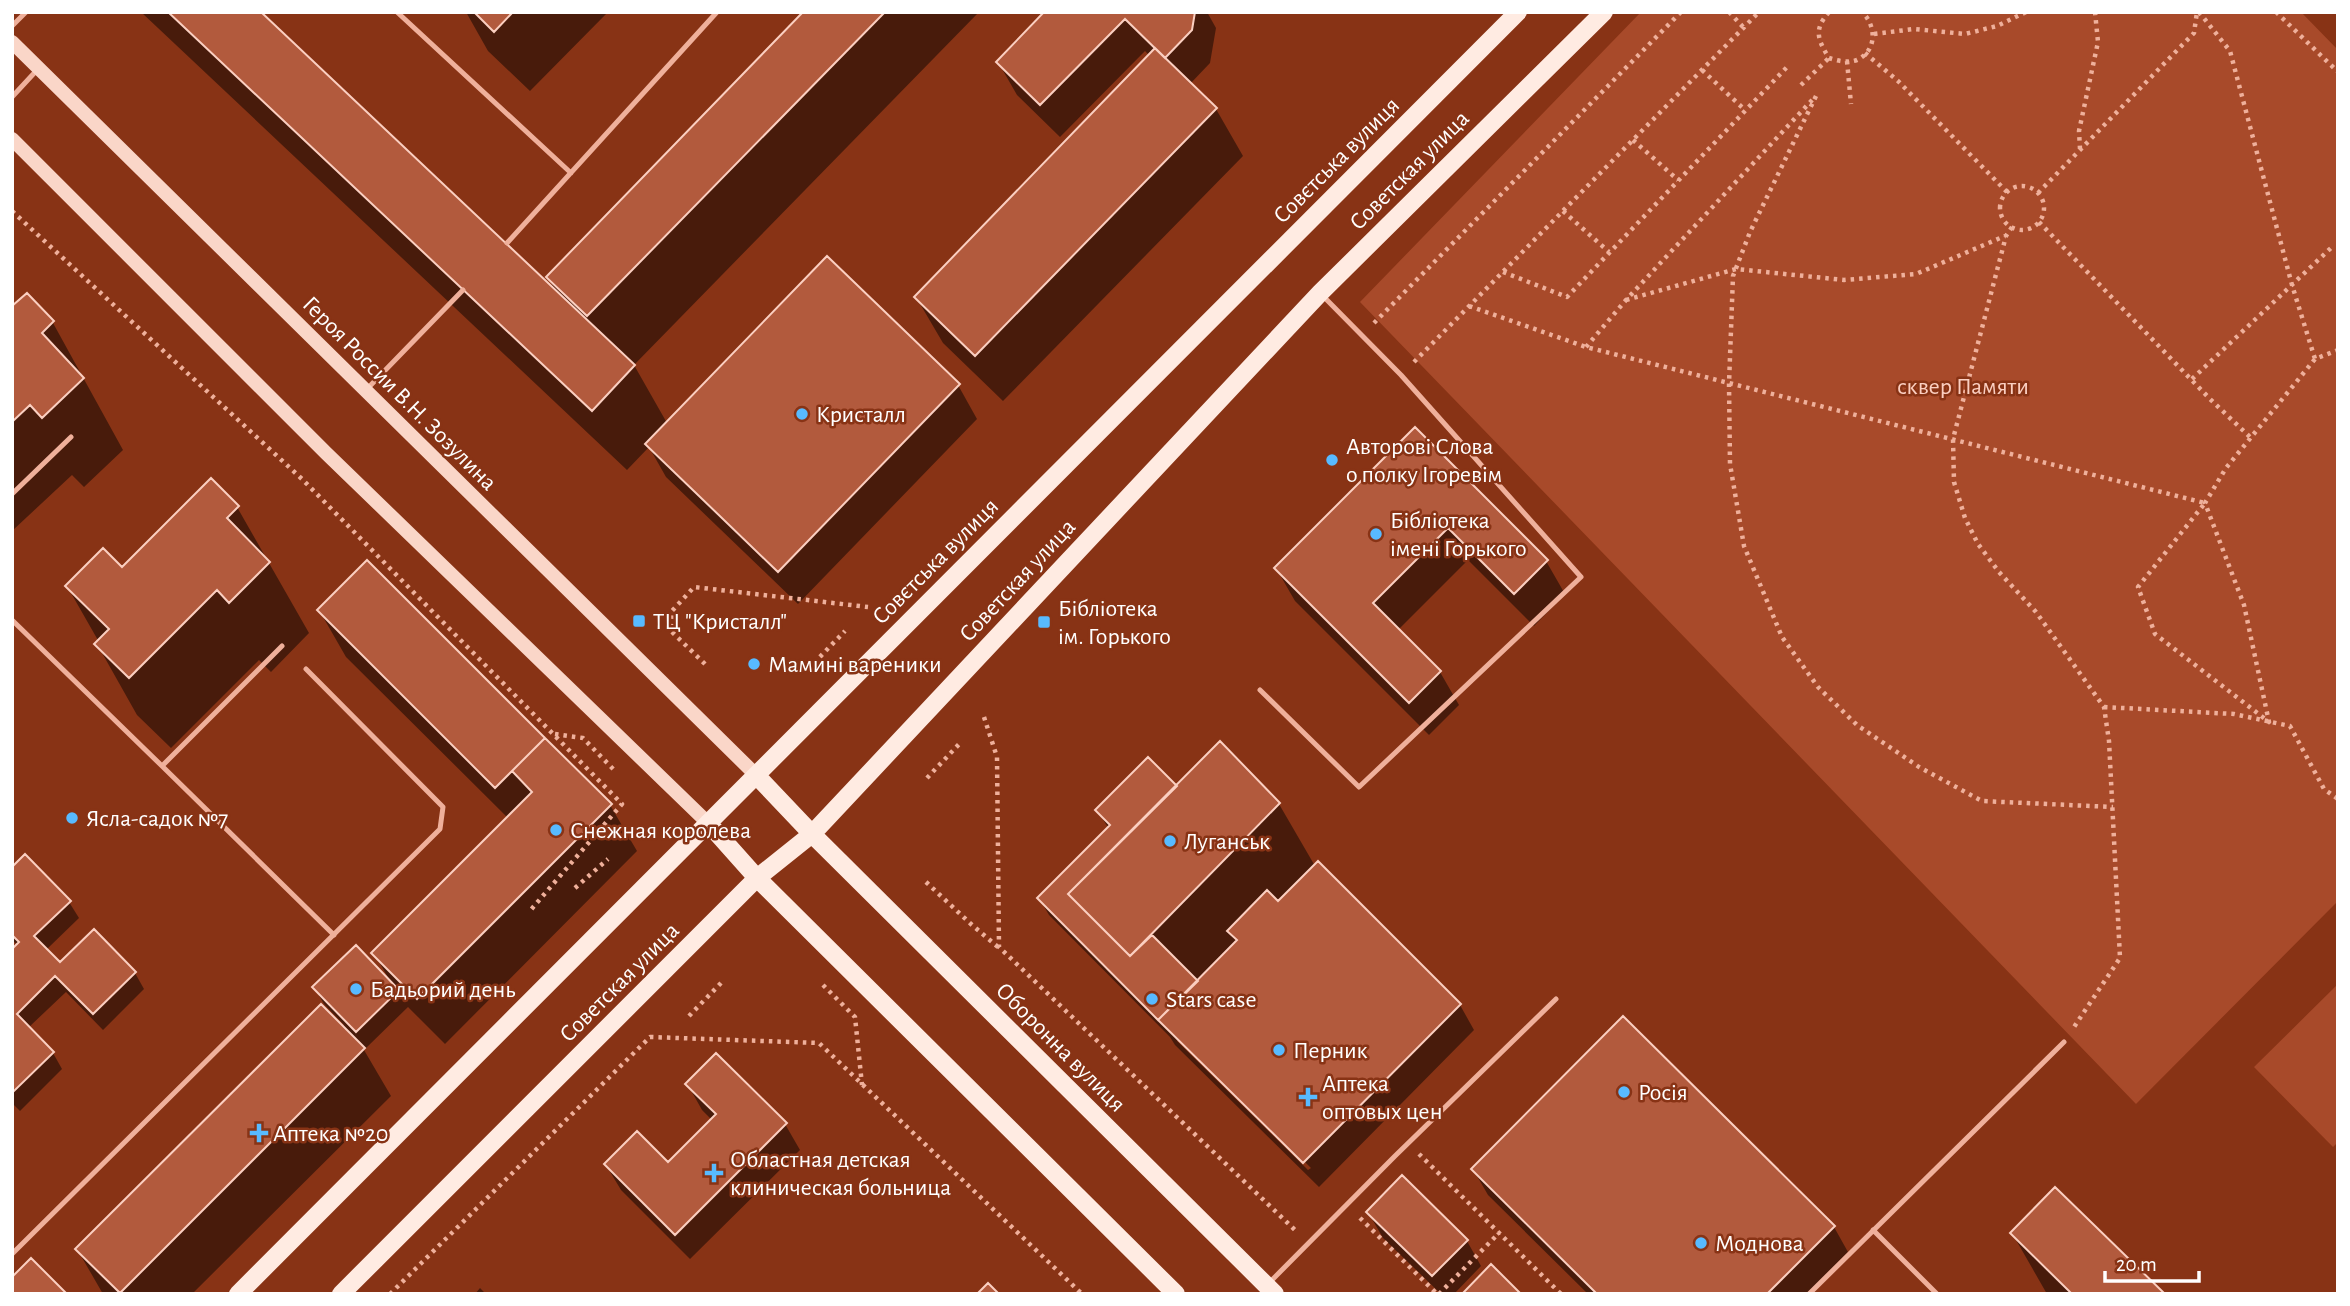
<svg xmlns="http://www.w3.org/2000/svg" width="2350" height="1306" viewBox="0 0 2350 1306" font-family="'Alegreya Sans',sans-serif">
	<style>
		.green { fill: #a84a2a }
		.shadow { fill: #0007; fill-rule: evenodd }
		.building { fill: #b25a3d; stroke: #fbcfc1; stroke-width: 2 }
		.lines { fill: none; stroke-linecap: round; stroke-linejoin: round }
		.path { stroke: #efb09b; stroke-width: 4.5; stroke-dasharray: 3.5 5; stroke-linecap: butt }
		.lane { stroke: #efb09b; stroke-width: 5 }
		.secondary { stroke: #fad6c8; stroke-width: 14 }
		.primary { stroke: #ffebe2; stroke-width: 18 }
		.poi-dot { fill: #58baff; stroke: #883315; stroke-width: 2.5 }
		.labels { text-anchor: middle; stroke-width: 5; stroke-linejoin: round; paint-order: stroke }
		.street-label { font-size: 24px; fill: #fff; stroke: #883315 }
		.park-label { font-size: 24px; fill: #fbcfc1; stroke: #883315 }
		.poi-label { font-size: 24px; fill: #fff; stroke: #883315; text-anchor: start }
	</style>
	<rect width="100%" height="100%" fill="#883315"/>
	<path class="green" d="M 1641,12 L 2301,12 L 2338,50 L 2338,901 L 2136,1104 L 1360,302 Z
		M 2338,984 L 2338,1142 L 2333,1147 L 2254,1067 Z"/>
	<path class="shadow" d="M 141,12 L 258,12 L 555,290 L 548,278 L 805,12 L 979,12 L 634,365 L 667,423 L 958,385 L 977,419 L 798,604 L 666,477 L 649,447 L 627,470 Z
		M 466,12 L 608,12 L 530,91 L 488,51 Z
		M 1046,12 L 1207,12 L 1216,28 L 1210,63 L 1190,84 L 1216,109 L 1243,156 L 1003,401 L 943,343 L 916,297 L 1150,56 L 1145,51 L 1060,137 L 1017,95 L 998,62 Z
		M 27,295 L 53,323 L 123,450 L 84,487 L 72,475 L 12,531 L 12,309 Z
		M 1415,429 L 1546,561 L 1565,594 L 1534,626 L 1468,560 L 1398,630 L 1440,672 L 1459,705 L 1429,735 L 1295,601 L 1276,568 Z
		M 237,507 L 309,633 L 271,672 L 259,660 L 171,748 L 137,715 L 97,644 L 99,642 L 67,586 L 122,570 Z
		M 319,610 L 610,805 L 637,851 L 445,1044 L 408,1007 L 364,1050 L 391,1096 L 192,1294 L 103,1294 L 77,1249 L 344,1025 L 324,1004 L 314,987 L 390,981 L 374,953 L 508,818 L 346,657 Z
		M 1176,788 L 1279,804 L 1315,866 L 1460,1005 L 1474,1030 L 1319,1187 L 1175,1045 L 1170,1037 L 1049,915 L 1039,898 L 1109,829 L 1097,810 ZM 1180,1038 L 1311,1168 L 1308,1170 L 1177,1041 Z
		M 12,870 L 69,902 L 79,918 L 46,950 L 60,965 L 135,973 L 144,989 L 103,1030 L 66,992 L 28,1028 L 53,1053 L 62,1069 L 20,1111 L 12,1103 L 12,951 L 18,945 L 12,940 Z
		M 688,1085 L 785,1124 L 800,1150 L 690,1259 L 621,1190 L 606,1165 L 668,1164 L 712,1120 L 702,1110 Z
		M 1473,1169 L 1834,1227 L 1848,1252 L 1807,1294 L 1588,1294 L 1488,1195 Z
		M 1368,1212 L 1467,1241 L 1481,1266 L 1454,1294 L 1441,1294 L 1383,1238 Z
		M 2012,1233 L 2162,1294 L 2047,1294 Z
		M 480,1288 L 486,1294 L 475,1294 Z"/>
	<path class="building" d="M 168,12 L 261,12 L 635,365 L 592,411 Z
		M 474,12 L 513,12 L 494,32 Z
		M 803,12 L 885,12 L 587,316 L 546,277 Z
		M 1044,12 L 1195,12 L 1192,30 L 1165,58 L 1125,19 L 1040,105 L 996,62 Z
		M 1155,48 L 1217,108 L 975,356 L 914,297 Z
		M 827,256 L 960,384 L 778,572 L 645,444 Z
		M 27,293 L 54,321 L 42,333 L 84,378 L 42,418 L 30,405 L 12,422 L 12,306 Z
		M 1415,427 L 1548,560 L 1514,594 L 1448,528 L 1373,603 L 1441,671 L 1409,703 L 1274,568 Z
		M 211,478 L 239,506 L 227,518 L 270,562 L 229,603 L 217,590 L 129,678 L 94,644 L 109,629 L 65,586 L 103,548 L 122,567 Z
		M 367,560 L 545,738 L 495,788 L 317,610 Z
		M 545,738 L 612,804 L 417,999 L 371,953 L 532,792 L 512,771 Z
		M 1220,741 L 1280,803 L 1130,956 L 1068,894 Z
		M 1148,757 L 1177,786 L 1068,894 L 1130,956 L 1152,935 L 1198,981 L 1158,1020 L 1037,898 L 1110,825 L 1095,810 Z
		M 25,854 L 71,901 L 34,936 L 60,962 L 94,929 L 136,972 L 93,1014 L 55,976 L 17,1014 L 54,1052 L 12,1093 L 12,949 L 19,942 L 12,935 L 12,867 Z
		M 1318,861 L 1461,1004 L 1303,1163 L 1158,1020 L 1237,940 L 1227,931 L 1267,890 L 1278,901 Z
		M 356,945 L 399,990 L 356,1032 L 312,987 Z
		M 321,1004 L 365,1048 L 120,1293 L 75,1249 Z
		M 1623,1016 L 1835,1226 L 1767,1294 L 1597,1294 L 1471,1169 Z
		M 716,1053 L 787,1123 L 675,1235 L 604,1164 L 637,1131 L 668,1162 L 716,1114 L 685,1084 Z
		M 1402,1175 L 1468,1240 L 1432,1276 L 1366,1212 Z
		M 2055,1187 L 2165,1294 L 2072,1294 L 2010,1233 Z
		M 31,1258 L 67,1294 L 12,1294 L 12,1277 Z
		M 1491,1264 L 1521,1294 L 1462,1294 Z
		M 988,1283 L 999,1294 L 977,1294 Z"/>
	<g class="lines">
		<path class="path" d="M 1729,12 L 1744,28
			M 1829,12 C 1813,30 1818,40 1829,58 C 1838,61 1848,63 1857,60 C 1878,50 1876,25 1862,12
			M 2199,12 L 2230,51 L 2292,285 L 2315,359
			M 2276,12 L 2338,72
			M 1874,34 L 1914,29 L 1965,34 L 1997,26 L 2026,12
			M 1865,53 L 1898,81 L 2007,192
			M 1847,61 L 1851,104
			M 1702,70 L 1745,110
			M 1801,85 L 1829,58
			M 1816,96 L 1750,232 L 1733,276 L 1729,384 L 1730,464 L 1744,546 L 1782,637 L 1818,687 L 1857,725 L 1919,767 L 1982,801 L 2113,807
			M 1633,140 L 1678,180
			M 2080,149 L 2079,131 L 2098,42 L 2095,12
			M2000 208a22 22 0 1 1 44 0a22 22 0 1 1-44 0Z
			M 2038,193 L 2194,33 L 2197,12
			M 12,211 L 302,479 L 622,804 L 529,912
			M 1563,211 L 1609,252
			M 2039,222 L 2210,399 L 2251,438
			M 2012,227 L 2006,236 L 1953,439 L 1954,482 L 1965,518 L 1978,544 L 1999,572 L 2036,612 L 2104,707 L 2109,741 L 2120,958 L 2074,1027
			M 1503,272 L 1567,297 L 1788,66
			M 1626,300 L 1736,269 L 1844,280 L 1916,274 L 2005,236
			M 1469,306 L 1586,347 L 2205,503 L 2138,587 L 2155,634 L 2269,722 L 2244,605 L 2205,503 L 2226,468 L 2315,359 L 2338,350
			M 1374,323 L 1681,12
			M 1586,347 L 1626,300 L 1813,99
			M 1414,362 L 1759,12
			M 2192,379 L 2332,247
			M 814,663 L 845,631
			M 705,664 L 671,631 L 672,611 L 694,587 L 868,607
			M 2104,707 L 2234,714 L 2290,726 L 2324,789 L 2338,799
			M 984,717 L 997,757 L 999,947 L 1296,1231
			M 555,734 L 583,738 L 616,772
			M 927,778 L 962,741
			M 926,882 L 972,925 L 998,947
			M 575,888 L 608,859
			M 823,985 L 855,1017 L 862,1085
			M 689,1016 L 721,983
			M 1419,1154 L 1561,1294
			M 1360,1218 L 1437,1294
			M 390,1294 L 650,1037 L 819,1043 L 1082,1294
			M 1439,1294 L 1499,1233"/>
		<path class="lane" d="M 397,12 L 571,173
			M 12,26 L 26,12
			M 12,97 L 37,70
			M 507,243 L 717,12
			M 367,389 L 463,290
			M 12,494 L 71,437
			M 12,620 L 162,766 L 282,646
			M 1260,690 L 1359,787 L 1581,577 L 1401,375 L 1322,295
			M 162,766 L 334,935
			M 1873,1230 L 1937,1294
			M 12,1254 L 440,829 L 443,807 L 306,669
			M 1269,1283 L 1395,1156 L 1556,999
			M 1809,1294 L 2064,1042"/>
		<path class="secondary" d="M 12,42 L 756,775
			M 12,139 L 326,453 L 708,823"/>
		<path class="primary" d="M 756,775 L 812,834 L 1275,1294
			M 708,823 L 757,878 L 1176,1294
			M 238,1294 L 1518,12
			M 341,1294 L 757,878 L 812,834 L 1320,293 L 1604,12"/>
	</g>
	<g class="poi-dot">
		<circle cx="802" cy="414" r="7"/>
		<circle cx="1332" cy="460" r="7"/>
		<circle cx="1376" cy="534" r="7"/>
		<rect x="632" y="614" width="14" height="14" rx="3.5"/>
		<rect x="1037" y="615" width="14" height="14" rx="3.5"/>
		<circle cx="754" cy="664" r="7"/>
		<circle cx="72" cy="818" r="7"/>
		<circle cx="556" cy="830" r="7"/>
		<circle cx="1170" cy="841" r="7"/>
		<circle cx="356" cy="989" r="7"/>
		<circle cx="1152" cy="999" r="7"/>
		<circle cx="1279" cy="1050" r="7"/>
		<circle cx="1624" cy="1092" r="7"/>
		<path d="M1304.5 1086.5h7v7h7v7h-7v7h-7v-7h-7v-7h7z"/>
		<path d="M255.5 1122.5h7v7h7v7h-7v7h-7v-7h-7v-7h7z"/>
		<path d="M710.5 1162.5h7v7h7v7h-7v7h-7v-7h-7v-7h7z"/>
		<circle cx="1701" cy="1243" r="7"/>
	</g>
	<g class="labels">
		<g class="street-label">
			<text transform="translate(1336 160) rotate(-45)" y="8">Совєтська вулиця</text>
			<text transform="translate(1409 170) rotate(-45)" y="8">Советская улица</text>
			<text transform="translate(400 393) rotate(45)" y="8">Героя России В.Н. Зозулина</text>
			<text transform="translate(935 561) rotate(-45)" y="8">Совєтська вулиця</text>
			<text transform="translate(1017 580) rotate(-47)" y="8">Советская улица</text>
			<text transform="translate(619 982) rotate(-45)" y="8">Советская улица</text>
			<text transform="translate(1061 1047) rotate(45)" y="8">Оборонна вулиця</text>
		</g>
		<g class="park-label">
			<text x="1963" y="394">сквер Памяти</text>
		</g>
		<g class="poi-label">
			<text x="816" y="422">Кристалл</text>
			<text x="1346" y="454">Авторові Слова<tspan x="1346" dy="28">о полку Ігоревім</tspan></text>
			<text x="1390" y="528">Бібліотека<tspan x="1390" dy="28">імені Горького</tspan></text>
			<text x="1058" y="616">Бібліотека<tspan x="1058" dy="28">ім. Горького</tspan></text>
			<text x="653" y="629">ТЦ "Кристалл"</text>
			<text x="768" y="672">Мамині вареники</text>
			<text x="86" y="826">Ясла-садок №7</text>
			<text x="570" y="838">Снежная королева</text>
			<text x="1184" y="849">Луганськ</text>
			<text x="370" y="997">Бадьорий день</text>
			<text x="1166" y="1007">Stars case</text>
			<text x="1293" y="1058">Перник</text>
			<text x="1322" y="1091">Аптека<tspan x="1322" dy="28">оптовых цен</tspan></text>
			<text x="1638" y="1100">Росія</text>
			<text x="273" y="1141">Аптека №20</text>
			<text x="730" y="1167">Областная детская<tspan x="730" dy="28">клиническая больница</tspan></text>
			<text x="1715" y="1251">Моднова</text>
		</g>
	</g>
	<rect width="2350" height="1306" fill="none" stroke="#ffffff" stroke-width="28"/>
	<path d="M2105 1271v10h94v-10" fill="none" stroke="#ffffff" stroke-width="3.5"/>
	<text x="2116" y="1271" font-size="21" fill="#ffffff" stroke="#883315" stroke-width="5" paint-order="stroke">20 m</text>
</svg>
